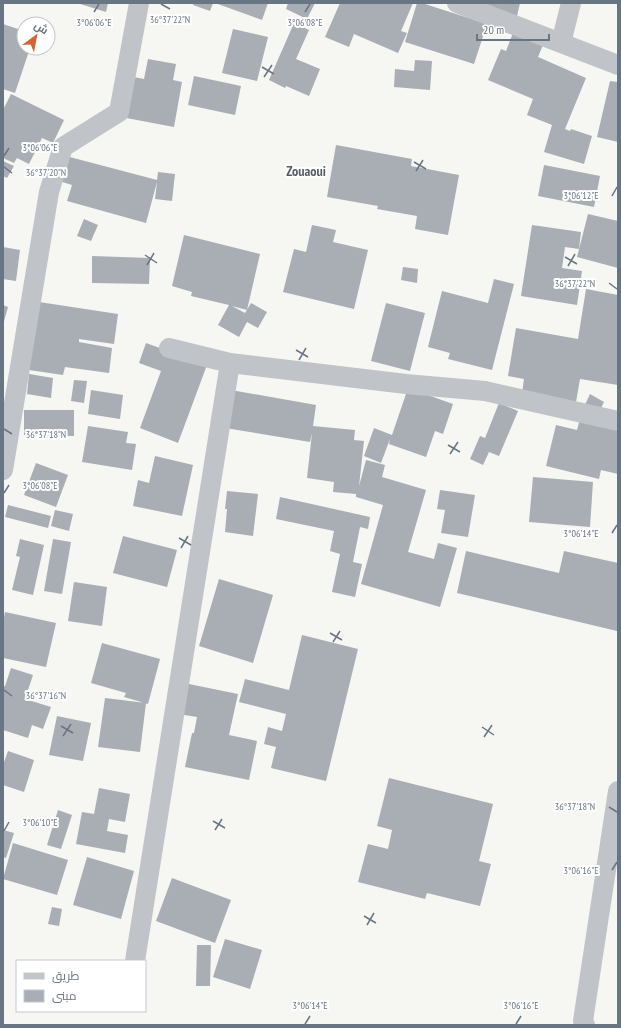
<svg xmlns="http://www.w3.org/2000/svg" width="621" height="1028" viewBox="0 0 621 1028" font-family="'PT Sans Narrow',Cairo,sans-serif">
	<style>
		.building { fill: #a8aeb4 }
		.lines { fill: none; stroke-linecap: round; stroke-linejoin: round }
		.minor { stroke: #c0c3c7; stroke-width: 20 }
		.ticks { fill: none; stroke: #687582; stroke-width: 1.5 }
		.labels { text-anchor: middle; stroke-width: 4; stroke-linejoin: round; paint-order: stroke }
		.quarter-label { font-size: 14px; font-weight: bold; fill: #555e67; stroke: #fff }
		.ticks-label { font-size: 10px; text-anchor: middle; fill: #687582; stroke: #fff; stroke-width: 4; stroke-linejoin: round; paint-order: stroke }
	</style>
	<rect width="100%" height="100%" fill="#f6f6f3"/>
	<path class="building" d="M 77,3 L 108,3 L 106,12 Z
		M 194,3 L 213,3 L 210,11 L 193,5 Z
		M 215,3 L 268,3 L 262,20 Z
		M 288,3 L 315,3 L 307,19 L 286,9 Z
		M 340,3 L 413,3 L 401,31 L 407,33 L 398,53 L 354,34 L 349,47 L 325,37 Z
		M 417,3 L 422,3 L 487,24 L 474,64 L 405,42 Z
		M 481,3 L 520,3 L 517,16 Z
		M 294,23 L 309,30 L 296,59 L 320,69 L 309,96 L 286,86 L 285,88 L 269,80 Z
		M 3,24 L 24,31 L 24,48 L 30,48 L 15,93 L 3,89 Z
		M 233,29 L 268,37 L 257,81 L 222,73 Z
		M 513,33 L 543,45 L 538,57 L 586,78 L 565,129 L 570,131 L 571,129 L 592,136 L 584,164 L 544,152 L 552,125 L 527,115 L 533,99 L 488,80 L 501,49 L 506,51 Z
		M 148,59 L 176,64 L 173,80 L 182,82 L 174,127 L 121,117 L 129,76 L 144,79 Z
		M 415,60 L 432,61 L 430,90 L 394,87 L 395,69 L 414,71 Z
		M 194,76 L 241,86 L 235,115 L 188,105 Z
		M 610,81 L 618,82 L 618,142 L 597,137 Z
		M 11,94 L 64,120 L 53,143 L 42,138 L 29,164 L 17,158 L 14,163 L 3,158 L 3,110 Z
		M 336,145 L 412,159 L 411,166 L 459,175 L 448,235 L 415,229 L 417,216 L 377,209 L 378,206 L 327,197 Z
		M 66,156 L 157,180 L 158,172 L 175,174 L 172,201 L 155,199 L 157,182 L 146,223 L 67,201 L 72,185 L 59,181 Z
		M 3,161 L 14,166 L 7,178 L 3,176 Z
		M 544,165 L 600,176 L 594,207 L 538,196 Z
		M 588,214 L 618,221 L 618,268 L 577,257 Z
		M 84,219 L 98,225 L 91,241 L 77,236 Z
		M 312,225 L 336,230 L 333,242 L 368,250 L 354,309 L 283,292 L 294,249 L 306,252 Z
		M 532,225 L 581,232 L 579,249 L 565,247 L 562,268 L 582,271 L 577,305 L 521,296 Z
		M 184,235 L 260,254 L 247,310 L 232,306 L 245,313 L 251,303 L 267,312 L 258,328 L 247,322 L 239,337 L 218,325 L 229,305 L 191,296 L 192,292 L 172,286 Z
		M 3,247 L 20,250 L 16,281 L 3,279 Z
		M 92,256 L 150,258 L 149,284 L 92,283 Z
		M 403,267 L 418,269 L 417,283 L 401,280 Z
		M 494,279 L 514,284 L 492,370 L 448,359 L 450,353 L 428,347 L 442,291 L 488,303 Z
		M 586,289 L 618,295 L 618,385 L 580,379 L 576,402 L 522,393 L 524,379 L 508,376 L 516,328 L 578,339 Z
		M 39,302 L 118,314 L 114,344 L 79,339 L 79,342 L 112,348 L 109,373 L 65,367 L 63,375 L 29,370 Z
		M 386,303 L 425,313 L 410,371 L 371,361 Z
		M 3,305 L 8,307 L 3,325 Z
		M 146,343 L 207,365 L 178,443 L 140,428 L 161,371 L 139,363 Z
		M 29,374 L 53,378 L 51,398 L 27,394 Z
		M 74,380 L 87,381 L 84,403 L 71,401 Z
		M 408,388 L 453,404 L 443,434 L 435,431 L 426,457 L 389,444 L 390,439 L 381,463 L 364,456 L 374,428 L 392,435 Z
		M 91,390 L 123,395 L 120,419 L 88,414 Z
		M 231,390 L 316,405 L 313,426 L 355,430 L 354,440 L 364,441 L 359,486 L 366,460 L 385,465 L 382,477 L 426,490 L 408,552 L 434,559 L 438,543 L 457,548 L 440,607 L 361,584 L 383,505 L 356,497 L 356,494 L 333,492 L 334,482 L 307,478 L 312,433 L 310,442 L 225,428 Z
		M 590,394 L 604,402 L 598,414 L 584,407 Z
		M 499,403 L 518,411 L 499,456 L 489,452 L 483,465 L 470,459 L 480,436 L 485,438 Z
		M 24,410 L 74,410 L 74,436 L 24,435 Z
		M 580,419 L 618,428 L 618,474 L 601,470 L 599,479 L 546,466 L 556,425 L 577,430 Z
		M 88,426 L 128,432 L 126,443 L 136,444 L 132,470 L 82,462 Z
		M 155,456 L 193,465 L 182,516 L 133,506 L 138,480 L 149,483 Z
		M 36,463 L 68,475 L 56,507 L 24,495 Z
		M 533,477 L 593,482 L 590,527 L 529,522 Z
		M 440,490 L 475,495 L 468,537 L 441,533 L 445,510 L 437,509 Z
		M 227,491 L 258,494 L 253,536 L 225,532 L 227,509 L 225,509 Z
		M 280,497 L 370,517 L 368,529 L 360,527 L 353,562 L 362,564 L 355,597 L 332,592 L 340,554 L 330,551 L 334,531 L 276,519 Z
		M 8,505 L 51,516 L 48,528 L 5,517 Z
		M 55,510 L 73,514 L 69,531 L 51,526 Z
		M 123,536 L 177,550 L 167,587 L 113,573 Z
		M 20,539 L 44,545 L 33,595 L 12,590 L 20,557 L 16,556 Z
		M 53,539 L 71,542 L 62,594 L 44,591 Z
		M 466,551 L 559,573 L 564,551 L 618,563 L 618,625 L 617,631 L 457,593 Z
		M 219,579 L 273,595 L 253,663 L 199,646 Z
		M 74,582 L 107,587 L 102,626 L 68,621 Z
		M 5,612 L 56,623 L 46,667 L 3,658 L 3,623 Z
		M 302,635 L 358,649 L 326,781 L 271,768 L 276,747 L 264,744 L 268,727 L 282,731 L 286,714 L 239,702 L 245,679 L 289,690 Z
		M 102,643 L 160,659 L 148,704 L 124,697 L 126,693 L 91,683 Z
		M 11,668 L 33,675 L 25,699 L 51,707 L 43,729 L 32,725 L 28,738 L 3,730 L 3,686 L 5,686 Z
		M 184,683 L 238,694 L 229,735 L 257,741 L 249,780 L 185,767 L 192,733 L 194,733 L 197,717 L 178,714 Z
		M 105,698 L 146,703 L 140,752 L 98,747 Z
		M 57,716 L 91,723 L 83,761 L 49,755 Z
		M 8,751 L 34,760 L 24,792 L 3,785 L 3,765 Z
		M 389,778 L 493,804 L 479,861 L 491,864 L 480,906 L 427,893 L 425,899 L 358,882 L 368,844 L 388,849 L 392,830 L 377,826 Z
		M 99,788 L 130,794 L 125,822 L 109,819 L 107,831 L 128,835 L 125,853 L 76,844 L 82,812 L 94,814 Z
		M 58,810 L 72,815 L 61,849 L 47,845 Z
		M 3,830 L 14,833 L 6,858 L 3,857 Z
		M 13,843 L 68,860 L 57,895 L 3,879 Z
		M 87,857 L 134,871 L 121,919 L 73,905 Z
		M 172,878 L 231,900 L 215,943 L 156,921 Z
		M 52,907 L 62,909 L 59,926 L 48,924 Z
		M 225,939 L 262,950 L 250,989 L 213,977 Z
		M 197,945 L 211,945 L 210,986 L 196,986 Z"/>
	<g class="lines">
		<path class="minor" d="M 457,3 L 618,65
			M 561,43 L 571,3
			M 169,348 L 230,363 L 406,384 L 485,391 L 618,421
			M 3,470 L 49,192 L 63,147 L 119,112 L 139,3
			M 135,961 L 230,363
			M 585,1025 L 583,1021 L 618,791"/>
	</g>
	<path class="ticks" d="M 161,4 L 170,9M 94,12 L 99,4M 305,12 L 310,4M 262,67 L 274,74M 264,77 L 272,65M 4,156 L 9,148M 414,162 L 426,169M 4,167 L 12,173M 416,171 L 423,160M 612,196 L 617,187M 145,255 L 157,263M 565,257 L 577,264M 147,265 L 154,253M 568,266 L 575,254M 609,283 L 617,289M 296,350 L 308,357M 299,360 L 306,348M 4,429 L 12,434M 448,445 L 460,452M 450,454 L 458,442M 4,493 L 9,485M 612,533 L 617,525M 179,538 L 191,545M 181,548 L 188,536M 330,633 L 342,640M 333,642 L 340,631M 4,690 L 12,696M 61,726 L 73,733M 482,727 L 494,735M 63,736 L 71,724M 484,737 L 492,725M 609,807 L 617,812M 213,821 L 225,828M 215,830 L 222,819M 4,831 L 9,822M 612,870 L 617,862M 364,916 L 376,923M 367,925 L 374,913M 305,1024 L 310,1016M 516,1024 L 521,1016"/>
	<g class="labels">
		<g class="quarter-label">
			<text x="306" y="176">Zouaoui</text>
		</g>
	</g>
	<g class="ticks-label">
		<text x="170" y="23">36°37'22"N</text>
		<text x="94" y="26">3°06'06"E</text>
		<text x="305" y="26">3°06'08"E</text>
		<text x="40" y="151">3°06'06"E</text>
		<text x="46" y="176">36°37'20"N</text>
		<text x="581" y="199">3°06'12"E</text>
		<text x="575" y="287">36°37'22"N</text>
		<text x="46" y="438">36°37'18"N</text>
		<text x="40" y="489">3°06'08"E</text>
		<text x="581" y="537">3°06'14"E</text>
		<text x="46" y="699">36°37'16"N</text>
		<text x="575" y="810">36°37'18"N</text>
		<text x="40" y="826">3°06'10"E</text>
		<text x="581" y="874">3°06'16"E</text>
		<text x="310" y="1009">3°06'14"E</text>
		<text x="521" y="1009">3°06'16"E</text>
	</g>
	<rect width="621" height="1028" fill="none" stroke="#687582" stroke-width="8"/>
	<rect x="16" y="960" width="130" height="52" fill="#ffffff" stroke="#c3c8cd"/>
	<rect x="24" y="973" width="20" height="6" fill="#c0c3c7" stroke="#c3c8cd"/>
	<text x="52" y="980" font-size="12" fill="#687582">طريق</text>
	<rect x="24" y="990" width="20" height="12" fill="#a8aeb4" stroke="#c3c8cd"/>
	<text x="52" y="1000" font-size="12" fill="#687582">مبنى</text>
	<g transform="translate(36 36) rotate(32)"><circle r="19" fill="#ffffff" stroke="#c3c8cd"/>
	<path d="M0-3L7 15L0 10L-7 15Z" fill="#d46436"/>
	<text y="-6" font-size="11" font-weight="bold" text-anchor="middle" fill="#687582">ش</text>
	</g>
	<path d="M477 34v6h72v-6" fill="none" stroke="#687582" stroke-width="2"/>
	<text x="483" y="34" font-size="12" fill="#687582" stroke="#ffffff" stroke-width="3" paint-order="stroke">20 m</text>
</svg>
